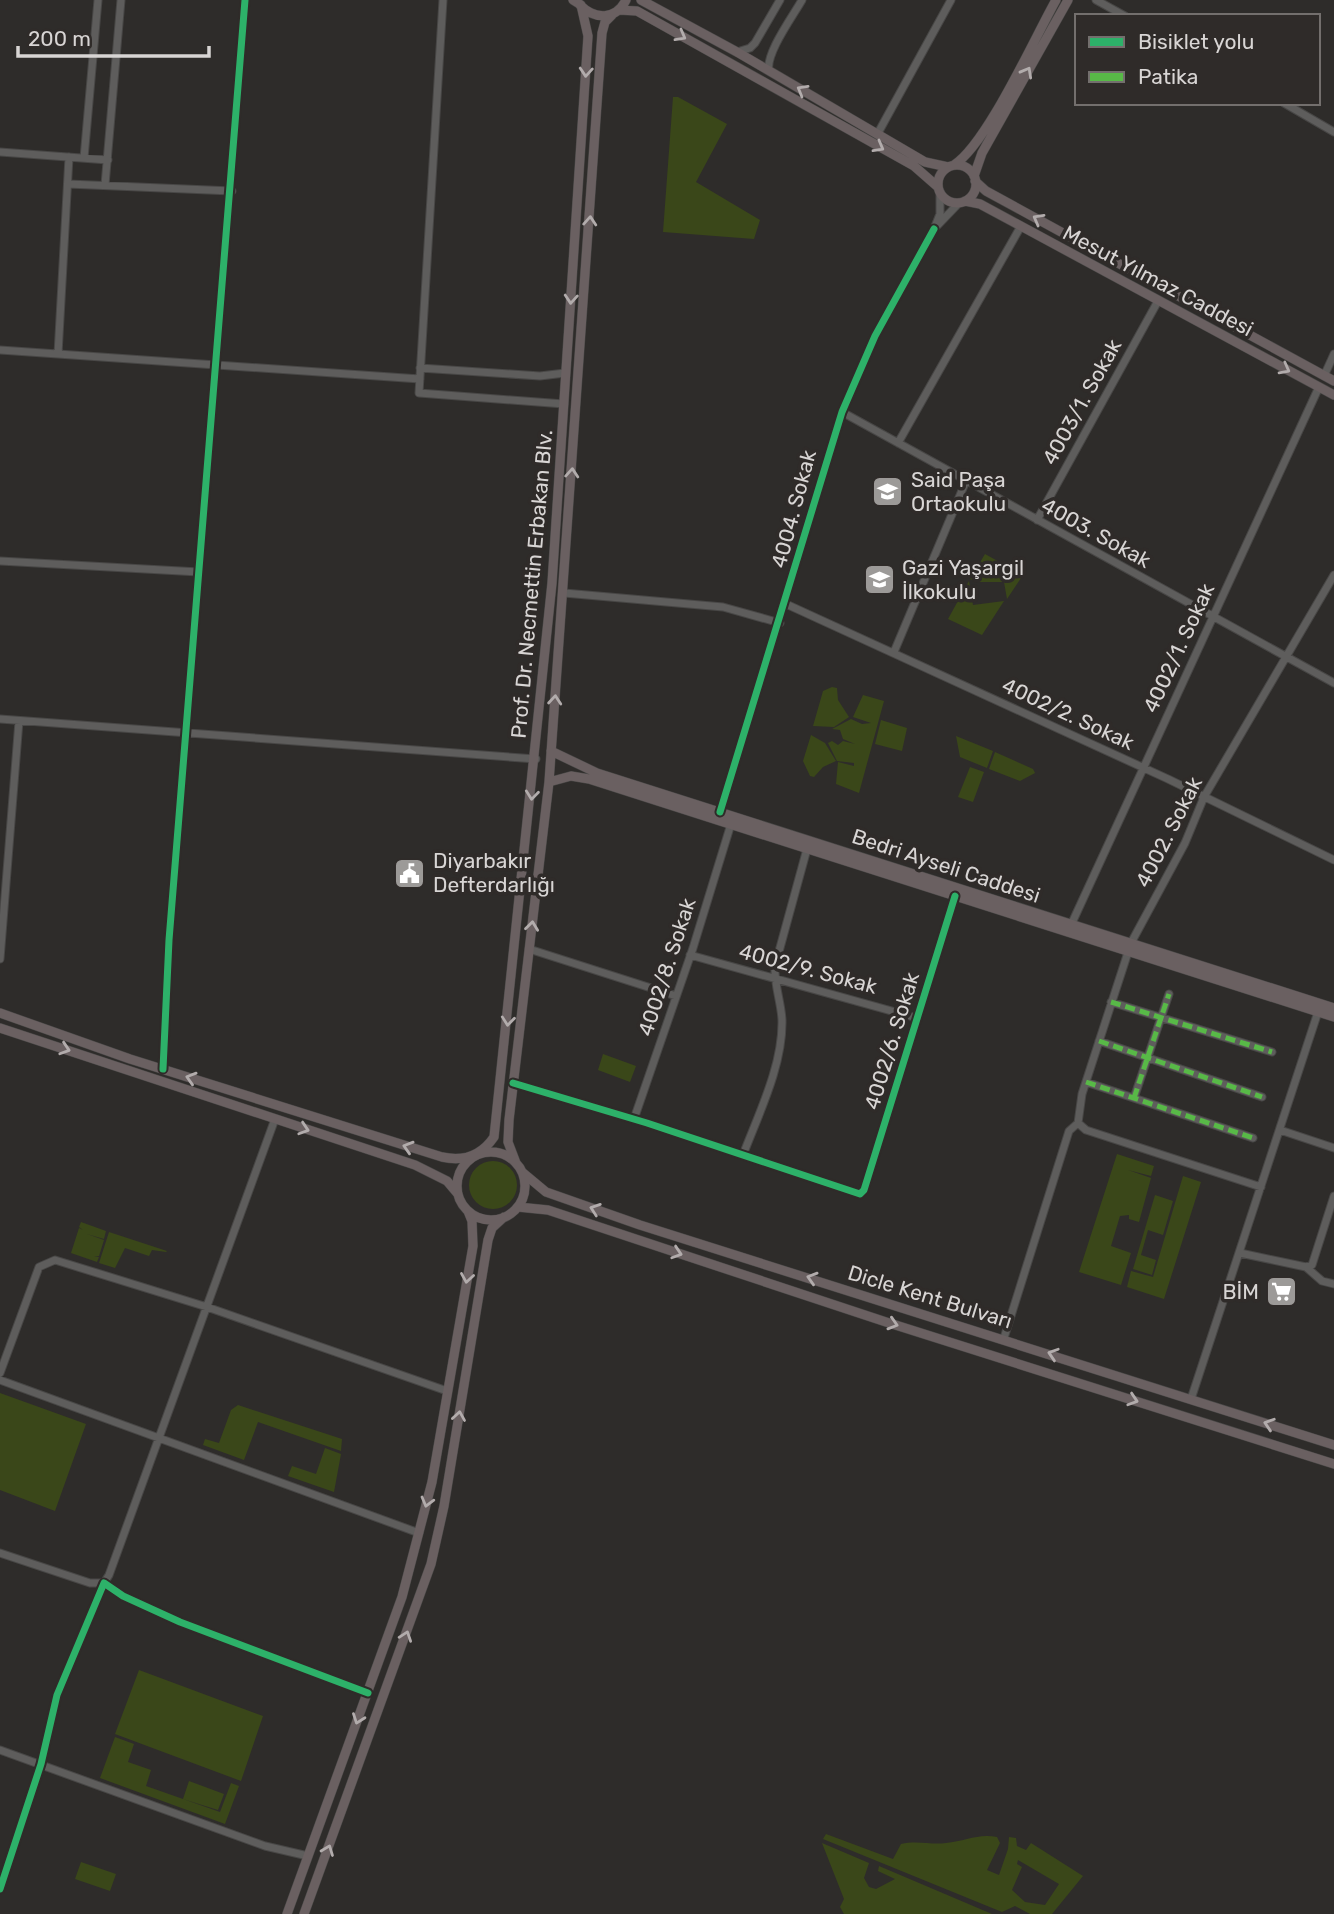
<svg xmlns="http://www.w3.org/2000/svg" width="1334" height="1914" viewBox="0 0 1334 1914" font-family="Rubik,sans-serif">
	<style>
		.green { fill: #3a4719; fill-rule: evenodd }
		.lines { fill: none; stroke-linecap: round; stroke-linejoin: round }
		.minor-casing { stroke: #484746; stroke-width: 9 }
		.major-casing { stroke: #484746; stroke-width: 10 }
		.minor { stroke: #5e5d5c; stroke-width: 7 }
		.major { stroke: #6a6061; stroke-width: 9 }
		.quiet { stroke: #58b947; stroke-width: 5; stroke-dasharray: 10 5; stroke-linecap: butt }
		.cycleway-casing { stroke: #2f2b29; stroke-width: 11 }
		.cycleway { stroke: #2db169; stroke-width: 7 }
		.oneway { stroke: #b2acac }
		.labels { text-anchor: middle; stroke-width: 7; stroke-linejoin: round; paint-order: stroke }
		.street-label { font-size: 21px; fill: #d8d5d4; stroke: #2f2b29 }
		.poi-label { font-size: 21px; fill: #d8d5d4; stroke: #2f2b29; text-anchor: start }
	</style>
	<rect width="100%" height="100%" fill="#2e2c2a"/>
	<path class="green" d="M 673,97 L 678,97 L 727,124 L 696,182 L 760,220 L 754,239 L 663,232 Z
		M 985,554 L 1023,575 L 1007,599 L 1004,582 L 977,582 L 970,579 Z
		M 969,581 L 973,605 L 1004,601 L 982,635 L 948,619 Z
		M 832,687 L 837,688 L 838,700 L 849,717 L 834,727 L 813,726 L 823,691 Z
		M 863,695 L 884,701 L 859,793 L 836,784 L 838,762 L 854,766 L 854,763 L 837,761 L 828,743 L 832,741 L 838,745 L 843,741 L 855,744 L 843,739 L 840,730 L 832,729 L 851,719 L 862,724 L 871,723 L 853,717 Z
		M 881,720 L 907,728 L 902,751 L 875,744 Z
		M 811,735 L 825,743 L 836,761 L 823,767 L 814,777 L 810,776 L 803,761 Z
		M 956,736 L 993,751 L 987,768 L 960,757 Z
		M 995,752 L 1033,769 L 1035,773 L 1020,781 L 989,769 Z
		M 970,767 L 984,772 L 973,802 L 958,797 Z
		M 603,1054 L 636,1066 L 630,1082 L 598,1070 Z
		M 1117,1154 L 1154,1166 L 1151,1176 L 1128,1170 L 1151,1178 L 1139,1222 L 1129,1219 L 1129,1215 L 1120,1216 L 1111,1246 L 1131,1253 L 1121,1285 L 1079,1272 Z
		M469 1185a24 24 0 1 1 48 0a24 24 0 1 1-48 0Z
		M 1183,1176 L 1201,1182 L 1164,1299 L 1127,1287 L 1131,1271 L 1153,1277 Z
		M 1155,1195 L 1173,1201 L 1163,1235 L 1148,1230 L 1141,1255 L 1156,1260 L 1152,1275 L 1133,1269 Z
		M 81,1222 L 106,1231 L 104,1239 L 87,1234 L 104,1240 L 99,1256 L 94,1256 L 99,1257 L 97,1262 L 71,1253 L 79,1228 L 83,1230 L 79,1227 Z
		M 109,1232 L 167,1251 L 166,1252 L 152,1250 L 149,1256 L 125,1248 L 115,1268 L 99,1263 Z
		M 0,1393 L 86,1424 L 55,1511 L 0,1490 Z
		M 238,1405 L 342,1439 L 341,1451 L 258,1422 L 244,1460 L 203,1445 L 205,1439 L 219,1443 L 231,1410 Z
		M 325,1448 L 341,1454 L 334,1492 L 288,1476 L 292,1466 L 316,1474 Z
		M 139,1670 L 263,1716 L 241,1781 L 115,1734 Z
		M 115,1737 L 134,1744 L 128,1762 L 151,1770 L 146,1786 L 183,1799 L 189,1781 L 224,1794 L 218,1810 L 183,1799 L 220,1812 L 231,1783 L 239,1786 L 225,1824 L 100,1778 Z
		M 826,1834 L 893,1859 L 901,1844 C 917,1840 931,1845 946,1843 C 965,1841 979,1833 997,1837 L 1000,1843 L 987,1870 L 999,1875 L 1008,1849 L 1009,1837 L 1016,1838 L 1017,1846 L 1026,1850 L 1031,1843 L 1083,1876 L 1052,1914 L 1030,1914 L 1015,1906 L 1002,1912 L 823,1839 ZM 1018,1860 L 1059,1884 L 1045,1905 L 1025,1902 L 1012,1890 L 1022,1867 L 1017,1864 Z
		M 822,1843 L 869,1863 L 864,1878 L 869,1887 L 876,1889 L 895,1879 L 878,1871 L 879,1866 L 992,1914 L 844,1914 L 840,1907 L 844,1899 Z
		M 81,1862 L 116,1874 L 110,1891 L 75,1879 Z"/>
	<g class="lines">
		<defs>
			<path id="minor" d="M 443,0 L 419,393 L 564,404
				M 1096,0 L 1125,16
				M 737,52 L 750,48 L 755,43 L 780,0
				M 769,71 C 765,54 793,16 802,0
				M 1284,103 L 1334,132
				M 878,133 L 951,0
				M 0,152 L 108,160
				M 84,158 L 98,0
				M 68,184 L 232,191
				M 105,185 L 121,0
				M 940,192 L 940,214 L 934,229 L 959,203
				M 0,350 L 420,379
				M 58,354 L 69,157
				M 420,368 L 540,376 L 565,373
				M 1324,376 L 1334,354
				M 842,412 L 1334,683
				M 898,443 L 1021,226
				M 1037,520 L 1158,301
				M 0,561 L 199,572
				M 564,593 L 723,607 L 780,623
				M 786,604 L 1168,779 L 1334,860
				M 894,652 L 966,481
				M 0,719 L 536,759
				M 720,812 L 842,412 L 875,336 L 934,229
				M 1071,925 L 1319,387
				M 529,949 L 676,996
				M 690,955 L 917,1018
				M 0,959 L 19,721
				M 1111,1002 L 1272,1052
				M 1099,1041 L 1262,1097
				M 163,1069 L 169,940 L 245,0
				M 1086,1082 L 1253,1138
				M 513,1083 L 647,1123 L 860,1194 L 864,1190 L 955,896
				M 1134,1098 L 1169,994
				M 634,1119 L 693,948 L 731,824
				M 1078,1123 L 1082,1094 L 1131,943 L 1185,843 L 1204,797 L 1334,575
				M 1078,1123 L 1086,1130 L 1261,1187
				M 1280,1130 L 1334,1148
				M 743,1155 C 759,1113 783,1065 782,1020 C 781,1001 774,985 775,966 L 807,849
				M 1240,1253 L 1306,1267 L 1312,1265 L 1334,1196
				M 1306,1267 L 1322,1281 L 1334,1284
				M 1004,1338 L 1069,1131 L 1078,1123
				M 0,1373 L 39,1267 L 55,1260 L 207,1307 L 447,1391
				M 0,1380 L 419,1533
				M 1191,1399 L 1318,1012
				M 0,1553 L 90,1583 L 104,1583 L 109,1575 L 275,1119
				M 0,1750 L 265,1846 L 308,1856
				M 0,1889 L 41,1764 L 57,1695 L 104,1583 L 123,1596 L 180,1622 L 368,1693"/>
			<path id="major" d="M 641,0 L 737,52 L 925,162 L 948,167
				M 580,5 C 595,20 616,20 626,0
				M 619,10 L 637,11 L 914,166 L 938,187
				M 954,165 C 987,144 1034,39 1056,0
				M938 184a19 19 0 1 1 38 0a19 19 0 1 1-38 0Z
				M 974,176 L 982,153 L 1068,0
				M 975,181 L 986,191 L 1334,381
				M 965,201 L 980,204 L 1334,395
				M 551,751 L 597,773 L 1334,1008
				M 549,782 L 571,776 L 589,779 L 1334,1017
				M 0,1013 L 130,1059 L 442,1157 C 464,1162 481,1156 494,1137 L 552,583 L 588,36 L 581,5 L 573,0
				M 0,1028 L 415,1165 L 447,1181 L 458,1194
				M457 1186a34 34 0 1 1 68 0a34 34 0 1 1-68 0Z
				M 516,1163 L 508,1142 L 509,1120 L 549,782 L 602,33 L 605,22 L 612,15
				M 522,1172 L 546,1192 L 640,1225 L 1334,1445
				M 518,1207 L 548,1210 L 886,1322 L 1334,1464
				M 287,1914 L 402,1597 L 432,1482 L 473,1246 L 472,1221 L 468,1211
				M 304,1914 L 431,1564 L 444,1506 L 488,1240 L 492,1228 L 504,1217"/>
		</defs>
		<use href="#minor" class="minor-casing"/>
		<use href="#major" class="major-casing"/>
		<use href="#minor" class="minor"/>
		<use href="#major" class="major"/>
		<path class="quiet" d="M 1111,1002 L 1272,1052
			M 1099,1041 L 1262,1097
			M 1086,1082 L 1253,1138
			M 1134,1098 L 1169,994"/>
		<defs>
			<path id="cycleway" d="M 720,812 L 842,412 L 875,336 L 934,229
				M 163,1069 L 169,940 L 245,0
				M 513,1083 L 647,1123 L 860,1194 L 864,1190 L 955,896
				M 0,1889 L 41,1764 L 57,1695 L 104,1583 L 123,1596 L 180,1622 L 368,1693"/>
		</defs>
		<use href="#cycleway" class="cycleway-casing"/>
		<use href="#cycleway" class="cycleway"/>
	</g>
	<defs><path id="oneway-chevron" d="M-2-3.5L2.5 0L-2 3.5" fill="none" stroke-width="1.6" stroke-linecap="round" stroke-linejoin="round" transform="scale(1.75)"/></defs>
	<g class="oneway">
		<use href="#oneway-chevron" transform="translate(681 36) rotate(29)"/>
		<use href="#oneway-chevron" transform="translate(586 72) rotate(94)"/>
		<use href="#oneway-chevron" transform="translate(1027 72) rotate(-61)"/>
		<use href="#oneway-chevron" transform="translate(802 90) rotate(-150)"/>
		<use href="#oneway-chevron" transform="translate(879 147) rotate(29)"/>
		<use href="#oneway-chevron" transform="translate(1038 219) rotate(-151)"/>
		<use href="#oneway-chevron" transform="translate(590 221) rotate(-86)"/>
		<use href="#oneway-chevron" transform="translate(571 299) rotate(94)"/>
		<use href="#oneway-chevron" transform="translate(1285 369) rotate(28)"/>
		<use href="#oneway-chevron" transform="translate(572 473) rotate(-86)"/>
		<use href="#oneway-chevron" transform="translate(555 700) rotate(-85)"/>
		<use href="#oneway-chevron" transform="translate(532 795) rotate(96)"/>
		<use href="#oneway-chevron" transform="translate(532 926) rotate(-83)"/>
		<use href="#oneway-chevron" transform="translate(508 1021) rotate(96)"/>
		<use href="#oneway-chevron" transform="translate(65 1049) rotate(18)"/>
		<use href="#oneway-chevron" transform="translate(191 1078) rotate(-163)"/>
		<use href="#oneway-chevron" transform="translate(304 1129) rotate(18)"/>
		<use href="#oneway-chevron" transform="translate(408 1147) rotate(-163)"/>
		<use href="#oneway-chevron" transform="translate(595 1209) rotate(-161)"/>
		<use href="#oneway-chevron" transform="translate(677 1253) rotate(18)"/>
		<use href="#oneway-chevron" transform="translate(467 1278) rotate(99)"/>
		<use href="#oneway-chevron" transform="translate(812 1278) rotate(-163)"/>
		<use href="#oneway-chevron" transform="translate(893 1324) rotate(17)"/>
		<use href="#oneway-chevron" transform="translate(1053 1354) rotate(-162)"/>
		<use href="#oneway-chevron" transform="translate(1133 1400) rotate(18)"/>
		<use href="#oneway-chevron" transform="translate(459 1416) rotate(-81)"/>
		<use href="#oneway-chevron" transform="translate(1269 1424) rotate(-162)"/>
		<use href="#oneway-chevron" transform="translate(427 1502) rotate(105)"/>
		<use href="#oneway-chevron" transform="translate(406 1636) rotate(-71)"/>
		<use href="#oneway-chevron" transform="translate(358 1719) rotate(110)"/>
		<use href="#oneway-chevron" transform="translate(328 1850) rotate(-69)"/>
	</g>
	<defs>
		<symbol id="school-square" viewBox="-11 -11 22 22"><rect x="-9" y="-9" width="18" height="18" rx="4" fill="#9c9a98" stroke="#2f2b29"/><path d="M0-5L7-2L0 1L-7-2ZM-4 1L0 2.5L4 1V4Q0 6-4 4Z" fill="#fff"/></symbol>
		<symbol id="civic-square" viewBox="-11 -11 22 22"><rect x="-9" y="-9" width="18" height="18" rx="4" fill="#9c9a98" stroke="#2f2b29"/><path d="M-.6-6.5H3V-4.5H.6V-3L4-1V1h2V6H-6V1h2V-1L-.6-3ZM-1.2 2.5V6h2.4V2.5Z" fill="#fff"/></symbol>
		<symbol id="supermarket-square" viewBox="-11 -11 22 22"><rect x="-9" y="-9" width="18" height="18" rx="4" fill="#9c9a98" stroke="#2f2b29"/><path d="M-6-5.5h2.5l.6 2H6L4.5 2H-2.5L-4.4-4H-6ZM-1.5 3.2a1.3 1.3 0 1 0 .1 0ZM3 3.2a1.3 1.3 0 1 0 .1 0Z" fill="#fff"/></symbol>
	</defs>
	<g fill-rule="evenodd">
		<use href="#school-square" x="870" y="474" width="35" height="35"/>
		<use href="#school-square" x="862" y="562" width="35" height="35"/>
		<use href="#civic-square" x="392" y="856" width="35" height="35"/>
		<use href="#supermarket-square" x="1264" y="1274" width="35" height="35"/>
	</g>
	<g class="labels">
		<g class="street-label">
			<text transform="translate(1158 281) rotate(28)" y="7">Mesut Yılmaz Caddesi</text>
			<text transform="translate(1082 402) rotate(-61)" y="7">4003/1. Sokak</text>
			<text transform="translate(794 509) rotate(-75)" y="7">4004. Sokak</text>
			<text transform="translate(1096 533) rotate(29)" y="7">4003. Sokak</text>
			<text transform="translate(532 584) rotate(-85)" y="7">Prof. Dr. Necmettin Erbakan Blv.</text>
			<text transform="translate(1179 648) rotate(-65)" y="7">4002/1. Sokak</text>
			<text transform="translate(1068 714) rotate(25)" y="7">4002/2. Sokak</text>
			<text transform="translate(1169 832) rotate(-63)" y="7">4002. Sokak</text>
			<text transform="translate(946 866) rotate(18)" y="7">Bedri Ayseli Caddesi</text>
			<text transform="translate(667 967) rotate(-72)" y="7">4002/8. Sokak</text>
			<text transform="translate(808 969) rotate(15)" y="7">4002/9. Sokak</text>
			<text transform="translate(892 1041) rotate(-73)" y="7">4002/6. Sokak</text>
			<text transform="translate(930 1297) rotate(17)" y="7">Dicle Kent Bulvarı</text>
		</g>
		<g class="poi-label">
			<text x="911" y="487">Said Paşa<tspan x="911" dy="24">Ortaokulu</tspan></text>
			<text x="902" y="575">Gazi Yaşargil<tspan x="902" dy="24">İlkokulu</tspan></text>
			<text x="433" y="868">Diyarbakır<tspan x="433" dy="24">Defterdarlığı</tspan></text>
			<text x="1259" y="1299" text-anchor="end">BİM</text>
		</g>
	</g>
	<rect x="1075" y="14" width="245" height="91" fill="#2f2b29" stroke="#736f6d" stroke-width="2"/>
	<rect x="1089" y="37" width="35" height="10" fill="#2db169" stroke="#736f6d" stroke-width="2"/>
	<text x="1138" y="49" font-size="21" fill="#d8d5d4">Bisiklet yolu</text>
	<rect x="1089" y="72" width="35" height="10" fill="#58b947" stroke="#736f6d" stroke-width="2"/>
	<text x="1138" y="84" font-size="21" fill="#d8d5d4">Patika</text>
	<path d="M18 46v10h191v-10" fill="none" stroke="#d8d5d4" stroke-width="3.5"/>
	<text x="28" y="46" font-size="21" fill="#d8d5d4" stroke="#2f2b29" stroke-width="5" paint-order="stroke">200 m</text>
</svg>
